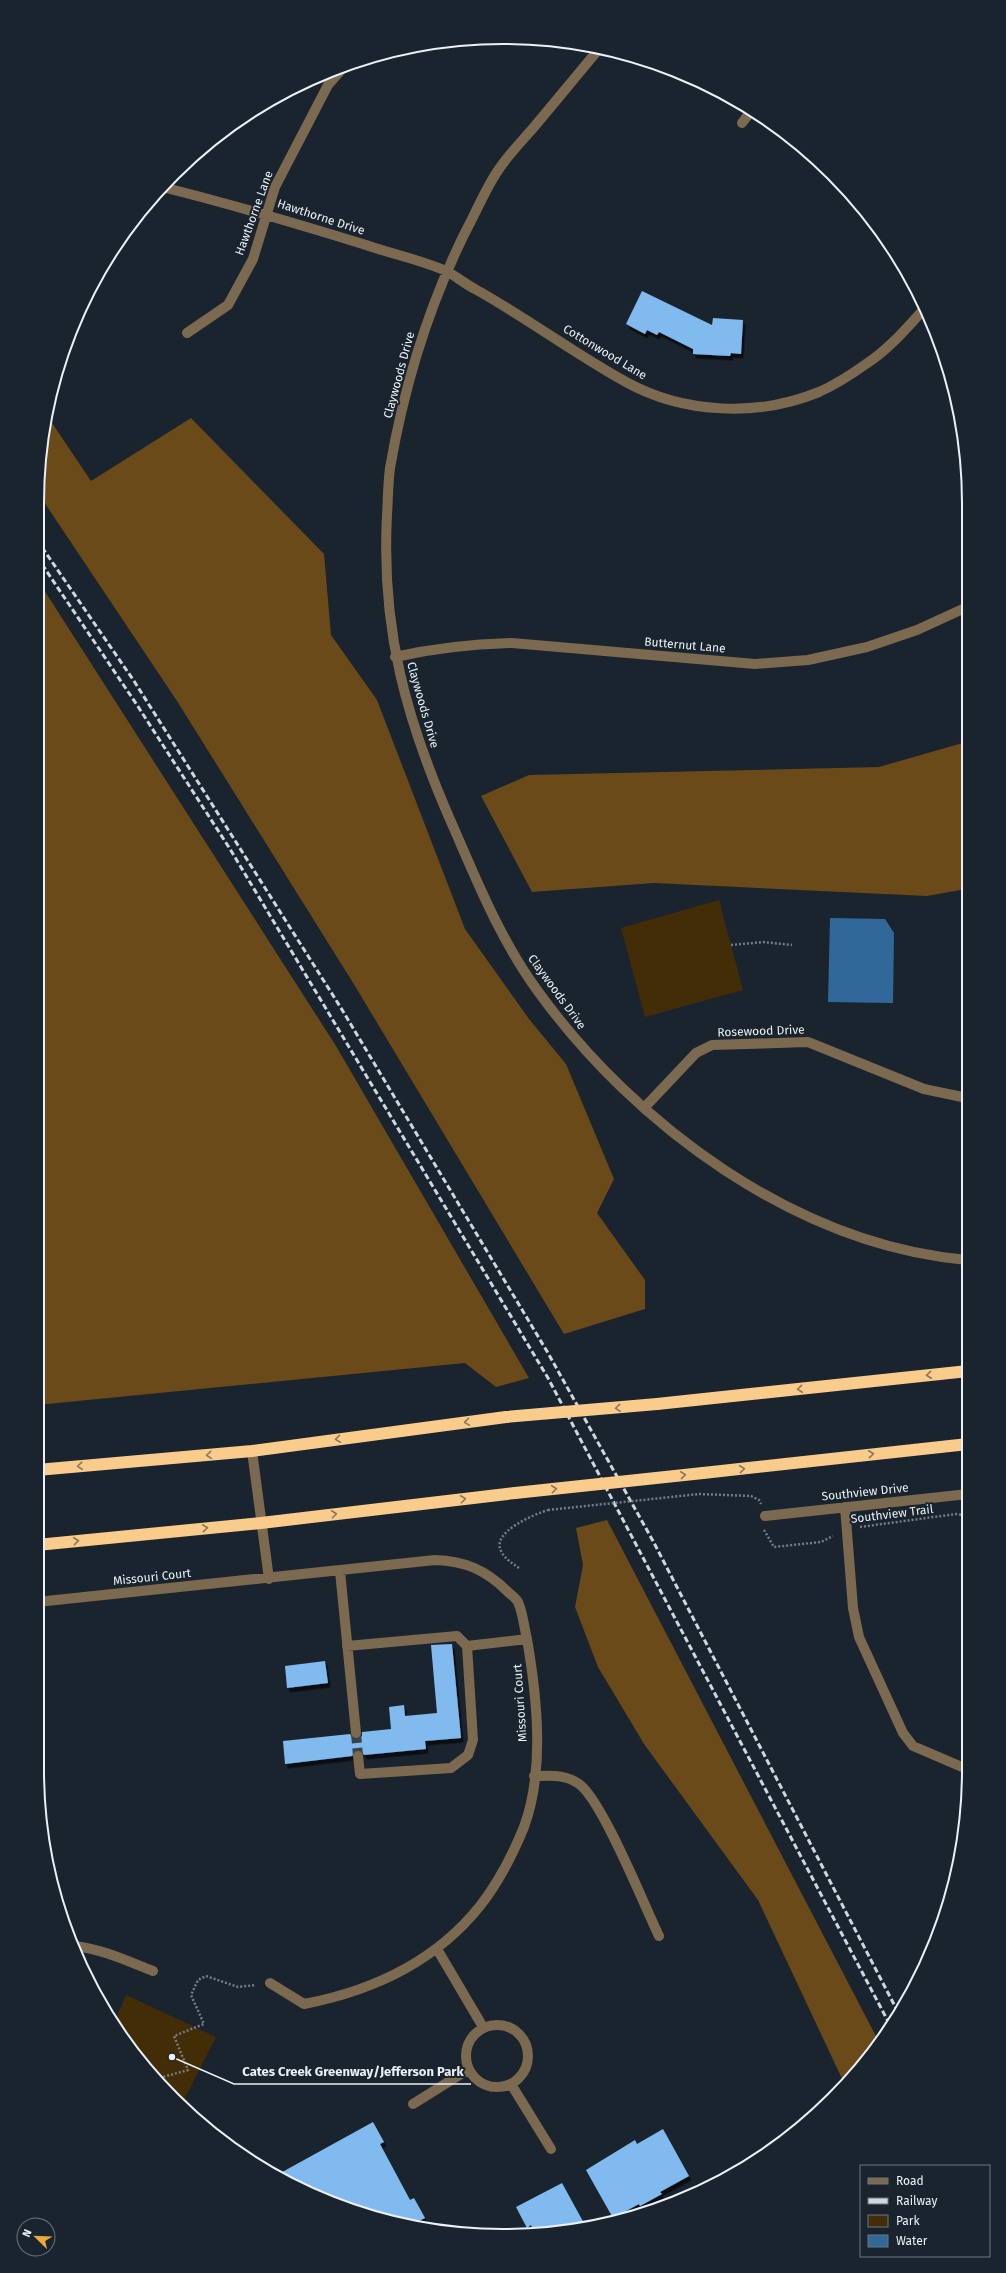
<svg xmlns="http://www.w3.org/2000/svg" width="1006" height="2273" viewBox="0 0 1006 2273" font-family="'Fira Sans',sans-serif">
	<style>
		.green { fill: #432d07 }
		.forest { fill: #694a18 }
		.water { fill: #306999 }
		.building { fill: #80baee; filter: url(#shadow) }
		.lines { fill: none; stroke-linecap: round; stroke-linejoin: round }
		.minor-tunnel { stroke: #39434c; stroke-width: 10; stroke-dasharray: 10 5; stroke-linecap: butt }
		.path { stroke: #747d85; stroke-width: 2.5; stroke-dasharray: 2 2; stroke-linecap: butt }
		.minor { stroke: #7b6950; stroke-width: 10 }
		.highway { stroke: #f9cc8b; stroke-width: 12 }
		.rail { stroke: #cfd6de; stroke-width: 3; stroke-dasharray: 6 3; stroke-linecap: butt }
		.path-bridge { stroke: #747d85; stroke-width: 2.5; stroke-dasharray: 2 2; stroke-linecap: butt }
		.highway-bridge { stroke: #f9cc8b; stroke-width: 12 }
		.oneway { stroke: #8a785c }
		.labels { text-anchor: middle; stroke-width: 4; stroke-linejoin: round; paint-order: stroke }
		.street-label { font-size: 12px; fill: #e9f0f7; stroke: #1a242e }
		.rim { fill: none; stroke: #e9f0f7; stroke-width: 2 }
		.leader { fill: none; stroke: #e9f0f7; stroke-width: 1.5 }
		.callout-dot { fill: #e9f0f7; stroke: #1a242e; stroke-width: 1.5 }
		.callout-label { font-size: 13px; text-anchor: middle; font-weight: bold; fill: #e9f0f7; stroke: #1a242e; stroke-width: 4; stroke-linejoin: round; paint-order: stroke }
	</style>
	<defs>
		<filter id="shadow"><feDropShadow dx="2.5" dy="4.5" stdDeviation="0" flood-color="#0009"/></filter>
	</defs>
	<rect width="100%" height="100%" fill="#1a242e"/>
	<path class="green" d="M 719,900 L 743,990 L 645,1017 L 621,928 Z
		M 126,1995 L 216,2037 L 182,2104 L 152,2077 L 114,2023 Z"/>
	<path class="forest" d="M 46,414 L 91,481 L 191,418 L 324,554 L 331,635 L 377,700 L 465,929 L 529,1019 L 566,1064 L 614,1179 L 597,1213 L 645,1280 L 645,1309 L 564,1334 L 355,986 L 177,701 L 38,493 Z
		M 37,579 L 336,1046 L 529,1378 L 496,1387 L 465,1363 L 37,1405 Z
		M 966,742 L 966,889 L 927,896 L 654,883 L 532,892 L 481,796 L 529,775 L 879,767 Z
		M 607,1520 L 879,2042 L 845,2085 L 758,1900 L 644,1744 L 598,1667 L 575,1607 L 583,1565 L 576,1528 Z"/>
	<path class="water" d="M 830,918 L 885,919 L 894,933 L 893,1003 L 828,1002 Z"/>
	<path class="building" d="M 642,291 L 712,325 L 713,318 L 743,320 L 741,354 L 731,353 L 730,356 L 693,354 L 693,349 L 659,332 L 657,335 L 647,330 L 645,334 L 626,324 Z
		M 452,1644 L 461,1738 L 425,1741 L 426,1749 L 364,1755 L 361,1750 L 357,1750 L 352,1756 L 285,1764 L 283,1741 L 350,1734 L 353,1739 L 357,1739 L 362,1736 L 362,1732 L 391,1729 L 389,1707 L 404,1705 L 405,1716 L 437,1713 L 431,1645 Z
		M 325,1661 L 328,1683 L 287,1688 L 285,1666 Z
		M 373,2122 L 384,2142 L 380,2144 L 410,2200 L 414,2198 L 425,2218 L 409,2226 L 353,2211 L 275,2176 Z
		M 663,2129 L 689,2176 L 660,2192 L 662,2194 L 640,2206 L 639,2204 L 613,2218 L 586,2170 L 635,2140 L 637,2144 Z
		M 562,2183 L 586,2227 L 564,2232 L 535,2234 L 531,2225 L 527,2228 L 516,2207 Z"/>
	<g class="lines">
		<path class="minor-tunnel" d="M 356,1733 L 358,1756"/>
		<path class="path" d="M 731,945 L 763,942 L 792,945
			M 699,1494 L 751,1496 L 759,1500 L 761,1504
			M 860,1527 L 956,1514 L 968,1516
			M 764,1530 L 774,1547 L 821,1542 L 833,1536
			M 519,1568 C 512,1563 504,1558 501,1551 C 491,1532 535,1514 548,1510
			M 160,2084 L 163,2077 L 188,2070 L 174,2036 L 204,2024 L 191,1995 L 198,1980 L 206,1976 L 238,1987 L 256,1985"/>
		<path class="minor" d="M 599,49 C 577,75 556,101 534,127 C 522,141 509,154 499,169 C 489,183 481,201 473,217 C 432,295 405,381 390,468 C 388,483 388,499 387,515 C 381,629 406,720 452,824 C 477,881 500,939 537,990 C 635,1126 797,1245 967,1260
			M 742,123 L 751,111
			M 162,187 C 231,204 298,224 366,245 C 392,254 421,260 446,271 C 456,276 465,284 475,289 C 527,318 575,354 626,382 C 684,414 758,417 819,392 C 835,385 852,374 866,364 C 888,350 907,328 924,309
			M 187,333 L 228,305 L 253,259 L 275,187 L 328,85 L 343,68
			M 395,657 C 435,648 472,644 512,643 L 755,664 L 808,660 L 867,647 L 917,630 L 965,608
			M 644,1108 L 696,1053 L 712,1045 L 808,1042 L 924,1089 L 967,1098
			M 252,1451 L 269,1579
			M 845,1507 L 853,1608 L 859,1637 L 903,1733 L 913,1746 L 969,1770
			M 765,1516 L 968,1494
			M 340,1571 L 356,1733
			M 37,1602 L 435,1560 C 465,1561 486,1570 507,1591 C 510,1594 516,1598 518,1602 C 523,1613 524,1627 527,1639 C 537,1697 545,1770 524,1827 C 513,1854 498,1883 480,1906 C 436,1961 372,1991 304,2004 L 270,1983
			M 347,1646 L 457,1636 L 467,1646
			M 358,1756 L 360,1774 L 451,1768 L 468,1755 L 473,1740 L 467,1646 L 527,1639
			M 534,1776 C 551,1776 565,1774 579,1784 C 602,1800 644,1905 659,1936
			M 74,1946 C 102,1949 127,1961 153,1971
			M 437,1949 L 483,2027
			M466 2056a31 31 0 1 1 62 0a31 31 0 1 1-62 0Z
			M 511,2084 L 551,2149
			M 413,2104 L 469,2069"/>
		<path class="highway" d="M 657,1404 L 968,1371
			M 37,1470 L 252,1451 L 506,1417
			M 703,1473 L 968,1444
			M 37,1545 L 261,1523 L 515,1493"/>
		<path class="rail" d="M 37,540 L 134,681 L 341,1008 L 548,1353 L 653,1541 L 899,2014
			M 37,557 L 137,705 L 230,849 L 548,1378 L 890,2025"/>
		<path class="path-bridge" d="M 548,1510 L 699,1494"/>
		<path class="highway-bridge" d="M 506,1417 L 657,1404
			M 515,1493 L 703,1473"/>
	</g>
	<defs><path id="oneway-chevron" d="M-2-3.5L2.5 0L-2 3.5" fill="none" stroke-width="1.6" stroke-linecap="round" stroke-linejoin="round"/></defs>
	<g class="oneway">
		<use href="#oneway-chevron" transform="translate(929 1375) rotate(174)"/>
		<use href="#oneway-chevron" transform="translate(800 1389) rotate(174)"/>
		<use href="#oneway-chevron" transform="translate(618 1408) rotate(175)"/>
		<use href="#oneway-chevron" transform="translate(467 1422) rotate(172)"/>
		<use href="#oneway-chevron" transform="translate(338 1439) rotate(172)"/>
		<use href="#oneway-chevron" transform="translate(871 1454) rotate(-6)"/>
		<use href="#oneway-chevron" transform="translate(209 1455) rotate(175)"/>
		<use href="#oneway-chevron" transform="translate(80 1466) rotate(175)"/>
		<use href="#oneway-chevron" transform="translate(742 1469) rotate(-6)"/>
		<use href="#oneway-chevron" transform="translate(683 1475) rotate(-6)"/>
		<use href="#oneway-chevron" transform="translate(554 1489) rotate(-6)"/>
		<use href="#oneway-chevron" transform="translate(463 1499) rotate(-7)"/>
		<use href="#oneway-chevron" transform="translate(334 1514) rotate(-7)"/>
		<use href="#oneway-chevron" transform="translate(205 1528) rotate(-6)"/>
		<use href="#oneway-chevron" transform="translate(76 1541) rotate(-6)"/>
	</g>
	<g class="labels">
		<g class="street-label">
			<text transform="translate(254 213) rotate(-70)" y="4">Hawthorne Lane</text>
			<text transform="translate(321 217) rotate(18)" y="4">Hawthorne Drive</text>
			<text transform="translate(605 352) rotate(31)" y="4">Cottonwood Lane</text>
			<text transform="translate(399 375) rotate(-75)" y="4">Claywoods Drive</text>
			<text transform="translate(685 645) rotate(5)" y="4">Butternut Lane</text>
			<text transform="translate(423 705) rotate(74)" y="4">Claywoods Drive</text>
			<text transform="translate(557 992) rotate(54)" y="4">Claywoods Drive</text>
			<text transform="translate(761 1031) rotate(-2)" y="4">Rosewood Drive</text>
			<text transform="translate(865 1492) rotate(-6)" y="4">Southview Drive</text>
			<text transform="translate(892 1514) rotate(-7)" y="4">Southview Trail</text>
			<text transform="translate(152 1577) rotate(-6)" y="4">Missouri Court</text>
			<text transform="translate(520 1703) rotate(-94)" y="4">Missouri Court</text>
		</g>
	</g>
	<path d="M0 0H1006V2273H0ZM503 44H503A459 459 0 0 1 962 503V1770A459 459 0 0 1 503 2229H503A459 459 0 0 1 44 1770V503A459 459 0 0 1 503 44Z" fill="#1a242e" fill-rule="evenodd"/>
	<path class="rim" d="M503 44H503A459 459 0 0 1 962 503V1770A459 459 0 0 1 503 2229H503A459 459 0 0 1 44 1770V503A459 459 0 0 1 503 44Z"/>
	<path class="leader" d="M172 2057L234 2084H471"/>
	<circle class="callout-dot" cx="172" cy="2057" r="4"/>
	<g class="callout-label">
		<text x="353" y="2076">Cates Creek Greenway/Jefferson Park</text>
	</g>
	<rect x="860" y="2165" width="130" height="92" fill="#1a242e" stroke="#6d767e"/>
	<rect x="868" y="2178" width="20" height="6" fill="#7b6950" stroke="#6d767e"/>
	<text x="896" y="2185" font-size="12" fill="#e9f0f7">Road</text>
	<rect x="868" y="2198" width="20" height="6" fill="#cfd6de" stroke="#6d767e"/>
	<text x="896" y="2205" font-size="12" fill="#e9f0f7">Railway</text>
	<rect x="868" y="2215" width="20" height="12" fill="#432d07" stroke="#6d767e"/>
	<text x="896" y="2225" font-size="12" fill="#e9f0f7">Park</text>
	<rect x="868" y="2235" width="20" height="12" fill="#306999" stroke="#6d767e"/>
	<text x="896" y="2245" font-size="12" fill="#e9f0f7">Water</text>
	<g transform="translate(36 2237) rotate(293)"><circle r="19" fill="#1a242e" stroke="#6d767e"/>
	<path d="M0-3L7 15L0 10L-7 15Z" fill="#eca93a"/>
	<text y="-6" font-size="11" font-weight="bold" text-anchor="middle" fill="#e9f0f7">N</text>
	</g>
</svg>
